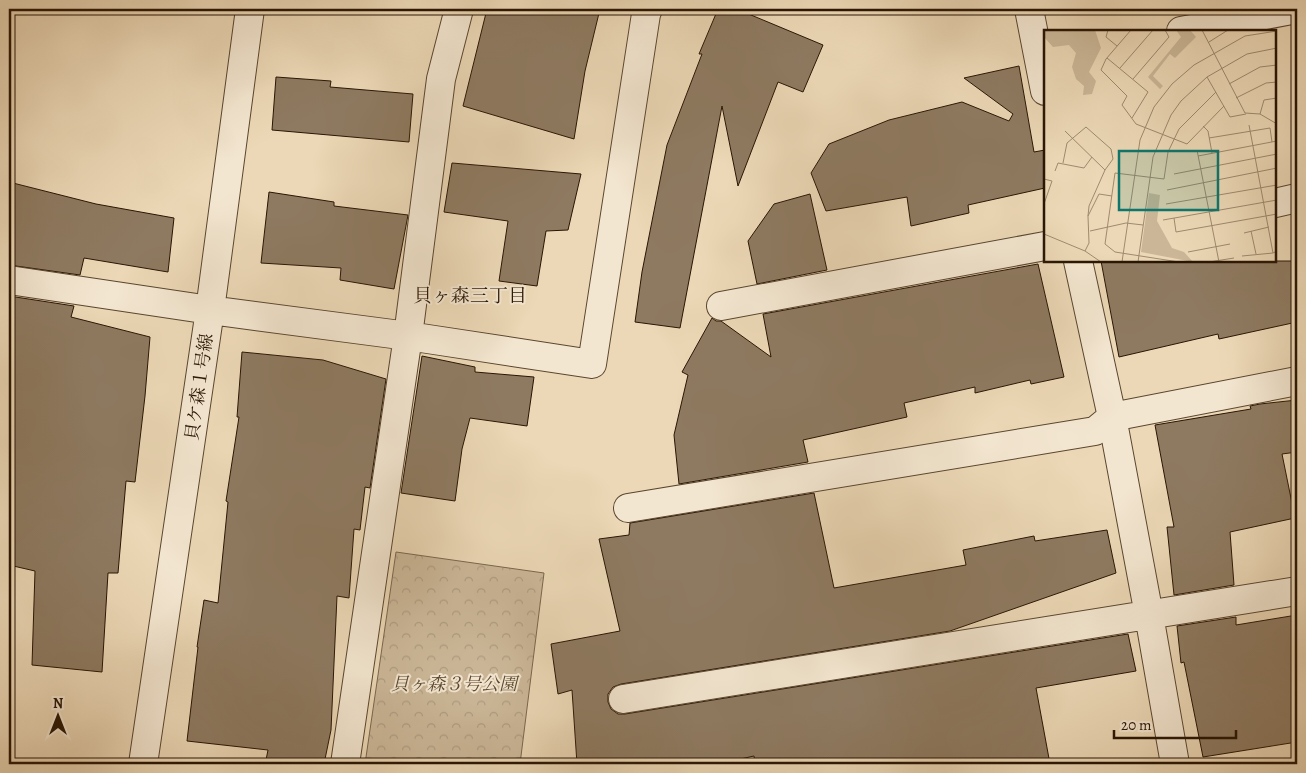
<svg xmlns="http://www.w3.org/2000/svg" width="1306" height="773" viewBox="0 0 1306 773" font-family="Alegreya,'Noto Serif JP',serif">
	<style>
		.forest { fill: url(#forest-crowns); stroke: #7a664e }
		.building { fill: #8e7a61; stroke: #291504 }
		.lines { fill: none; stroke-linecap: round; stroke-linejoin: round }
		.minor-casing { stroke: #5a4630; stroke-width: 30 }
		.minor { stroke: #f3e6d0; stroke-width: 28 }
		.labels { text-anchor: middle; stroke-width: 4; stroke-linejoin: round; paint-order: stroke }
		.street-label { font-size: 18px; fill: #291504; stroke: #f3e6d0 }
		.park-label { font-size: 18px; font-style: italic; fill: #5a4630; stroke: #f3e6d0 }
		.neighbourhood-label { font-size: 19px; fill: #291504; stroke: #f3e6d0 }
		.inset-road { fill: none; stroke: #9e8a6f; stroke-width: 1 }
		.view { fill: #0f766e; fill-opacity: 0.15; stroke: #0f766e; stroke-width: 2.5 }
		.inset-edge { fill: none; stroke: #291504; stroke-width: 2.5 }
	</style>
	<defs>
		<pattern id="forest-crowns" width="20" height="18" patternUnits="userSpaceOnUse" patternTransform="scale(1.25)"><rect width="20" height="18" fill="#cbb798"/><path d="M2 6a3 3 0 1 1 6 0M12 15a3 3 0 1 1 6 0" fill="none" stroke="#ae9c81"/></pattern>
	</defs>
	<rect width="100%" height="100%" fill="#ecd8b6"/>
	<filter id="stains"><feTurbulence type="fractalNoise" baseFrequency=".004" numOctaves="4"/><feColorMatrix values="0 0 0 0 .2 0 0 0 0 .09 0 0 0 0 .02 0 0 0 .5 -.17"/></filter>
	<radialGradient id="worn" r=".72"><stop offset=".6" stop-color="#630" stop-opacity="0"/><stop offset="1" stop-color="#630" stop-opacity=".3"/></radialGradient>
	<path class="forest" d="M 396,552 L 544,573 L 520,764 L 365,764 Z"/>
	<path class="building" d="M 487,9 L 600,9 L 585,71 L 574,139 L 463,106 Z
		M 718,9 L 740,9 L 739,10 L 823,45 L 803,92 L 778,82 L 738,186 L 722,106 L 680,328 L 635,322 L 642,272 L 667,145 L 702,54 L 699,54 Z
		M 1019,66 L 1034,152 L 1045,150 L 1045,188 L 968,205 L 969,213 L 911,226 L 907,197 L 826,211 L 811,173 L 829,144 L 889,120 L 962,102 L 1009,121 L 1013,114 L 964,78 Z
		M 276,77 L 331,81 L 330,87 L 413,94 L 409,142 L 272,130 Z
		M 452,163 L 581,174 L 568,230 L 546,231 L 537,286 L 499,281 L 508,221 L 444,212 Z
		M 9,182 L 96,204 L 174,218 L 168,272 L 84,258 L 80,275 L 9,265 Z
		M 269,192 L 334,202 L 334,206 L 408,215 L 394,289 L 340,280 L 341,268 L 261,263 Z
		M 810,194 L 827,270 L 757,284 L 748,241 L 774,204 Z
		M 1101,261 L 1297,261 L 1297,322 L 1219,339 L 1218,334 L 1119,357 Z
		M 1038,264 L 1064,377 L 1031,384 L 1030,380 L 975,393 L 975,387 L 904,403 L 907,417 L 803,440 L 808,462 L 679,484 L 674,435 L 688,375 L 682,372 L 712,318 L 716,321 L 721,321 L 771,357 L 763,314 Z
		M 9,296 L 74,306 L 71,317 L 150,337 L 145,396 L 135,482 L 126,481 L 118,573 L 108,573 L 102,672 L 32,665 L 35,571 L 9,565 Z
		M 242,352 L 323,360 L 386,379 L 370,488 L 365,487 L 360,530 L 354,529 L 349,598 L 337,596 L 331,730 L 324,764 L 302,764 L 266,760 L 268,750 L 187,741 L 198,647 L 197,647 L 204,600 L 218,603 L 228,502 L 226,501 L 239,417 L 237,417 Z
		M 422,356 L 475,367 L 475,372 L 534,377 L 527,426 L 470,418 L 462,449 L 455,501 L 401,493 Z
		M 1297,400 L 1297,452 L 1282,454 L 1295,518 L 1230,532 L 1234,585 L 1174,595 L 1167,527 L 1174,527 L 1155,425 L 1251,409 L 1250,406 L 1260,404 Z
		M 814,493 L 834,588 L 966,565 L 963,550 L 1034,536 L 1035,541 L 1107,530 L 1116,573 L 950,631 L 621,684 L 613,687 L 608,694 L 608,702 L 611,709 L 618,714 L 625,714 L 1128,634 L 1136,671 L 1036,688 L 1050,764 L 755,764 L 754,756 L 718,764 L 577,764 L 572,690 L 558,694 L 551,644 L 620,631 L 599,539 L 629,535 L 630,523 Z
		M 1297,615 L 1297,742 L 1203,757 L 1184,662 L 1181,663 L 1177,626 L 1236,617 L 1236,625 Z"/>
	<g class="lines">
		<defs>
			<path id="minor" d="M 1029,9 L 1045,91
				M 1181,31 L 1297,9
				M 1275,203 L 1297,198
				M 1078,261 L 1112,417 L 1149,615 L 1175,764
				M 9,280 L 210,310 L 408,336 L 592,364 L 646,14 L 648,9
				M 721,306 L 1045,246
				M 628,508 L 1095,431 L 1112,417 L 1297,381
				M 623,699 L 1297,591
				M 143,764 L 210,310 L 250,9
				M 345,764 L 408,336 L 441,79 L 459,9"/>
		</defs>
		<use href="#minor" class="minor-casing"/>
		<use href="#minor" class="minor"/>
	</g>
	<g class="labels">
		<g class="street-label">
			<text transform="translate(199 387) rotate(-82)" y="6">貝ケ森１号線</text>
		</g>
		<g class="park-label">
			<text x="454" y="690">貝ヶ森３号公園</text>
		</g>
		<g class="neighbourhood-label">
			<text x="470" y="302">貝ヶ森三丁目</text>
		</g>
	</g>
	<g transform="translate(1044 30)">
		<rect width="232" height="232" fill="#ecd8b6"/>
		<path d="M 0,0 L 51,0 L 57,18 L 45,42 L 52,51 L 48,64 L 39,65 L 40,56 L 32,49 L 28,37 L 32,23 L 25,15 L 9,17 L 0,7 ZM 132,0 L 146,0 L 152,7 L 131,28 L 126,24 L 109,46 L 119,56 L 116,59 L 104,47 L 137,7 ZM 105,163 L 116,165 L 113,191 L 128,218 L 140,222 L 149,232 L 97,222 Z" fill="#cbb798"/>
		<path class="inset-road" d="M 64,0 L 62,7 L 73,16M 87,0 L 62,29 L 57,40 L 83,66 L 78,75 L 92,94 L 143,114 L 180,76M 158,0 L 201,83 L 216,84 L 233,94M 165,12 L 184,0M 63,28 L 104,62 L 88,88M 76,38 L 109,0M 163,47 L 186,87 L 202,84M 89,49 L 125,7 L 121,0M 185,54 L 216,37 L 233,35M 192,68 L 222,53 L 233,52M 216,84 L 220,70 L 233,68M 205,95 L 229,223 L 233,221M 159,96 L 164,101 L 168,123M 21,101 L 61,140M 165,108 L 226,98 L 228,112M 153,120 L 175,232M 154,126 L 233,111M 19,133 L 23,113 L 42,97 L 67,119 L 69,129 L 61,140 L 45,176 L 44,186M 11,141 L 14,133 L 40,138 L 48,127M 130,144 L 233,124M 0,149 L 8,151 L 0,174M 123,160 L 233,138M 122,174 L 233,155M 130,188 L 132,202 L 233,184M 119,190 L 233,170M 46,201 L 82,193 L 99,195M 207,201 L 212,224M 200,203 L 225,197M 0,204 L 41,221 L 57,232M 41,221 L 45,213 L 44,186 L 55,164 L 68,166M 144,222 L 186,214M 198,226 L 229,223M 78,232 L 96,110 L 110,77 L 128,54 L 150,35 L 201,6 L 233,1M 94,232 L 109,127 L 127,85 L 137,71 L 163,47 L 203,24 L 233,18M 135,232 L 71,222 L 61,214 L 71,143 L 120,149 L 124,122 L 135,99 L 172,62M 165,232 L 190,228"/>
		<path class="view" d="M 75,121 L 174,121 L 174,180 L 75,180 Z"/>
		<rect width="232" height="232" class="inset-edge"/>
	</g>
	<rect width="1306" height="773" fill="none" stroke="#ecd8b6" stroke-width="30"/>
	<rect x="10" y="10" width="1286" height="753" fill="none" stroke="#291504" stroke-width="2.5"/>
	<rect x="15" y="15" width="1276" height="743" fill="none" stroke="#291504"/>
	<g transform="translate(58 716)" stroke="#f3e6d0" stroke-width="4" paint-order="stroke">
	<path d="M0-4L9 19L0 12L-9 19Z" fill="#291504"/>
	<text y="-8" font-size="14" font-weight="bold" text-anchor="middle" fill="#291504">N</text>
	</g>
	<path d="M1114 730v8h122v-8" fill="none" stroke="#291504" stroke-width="2.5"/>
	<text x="1121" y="730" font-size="15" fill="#291504" stroke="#f3e6d0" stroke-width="4" paint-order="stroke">20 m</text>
	<rect width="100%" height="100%" filter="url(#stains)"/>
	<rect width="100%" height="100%" fill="url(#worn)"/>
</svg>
